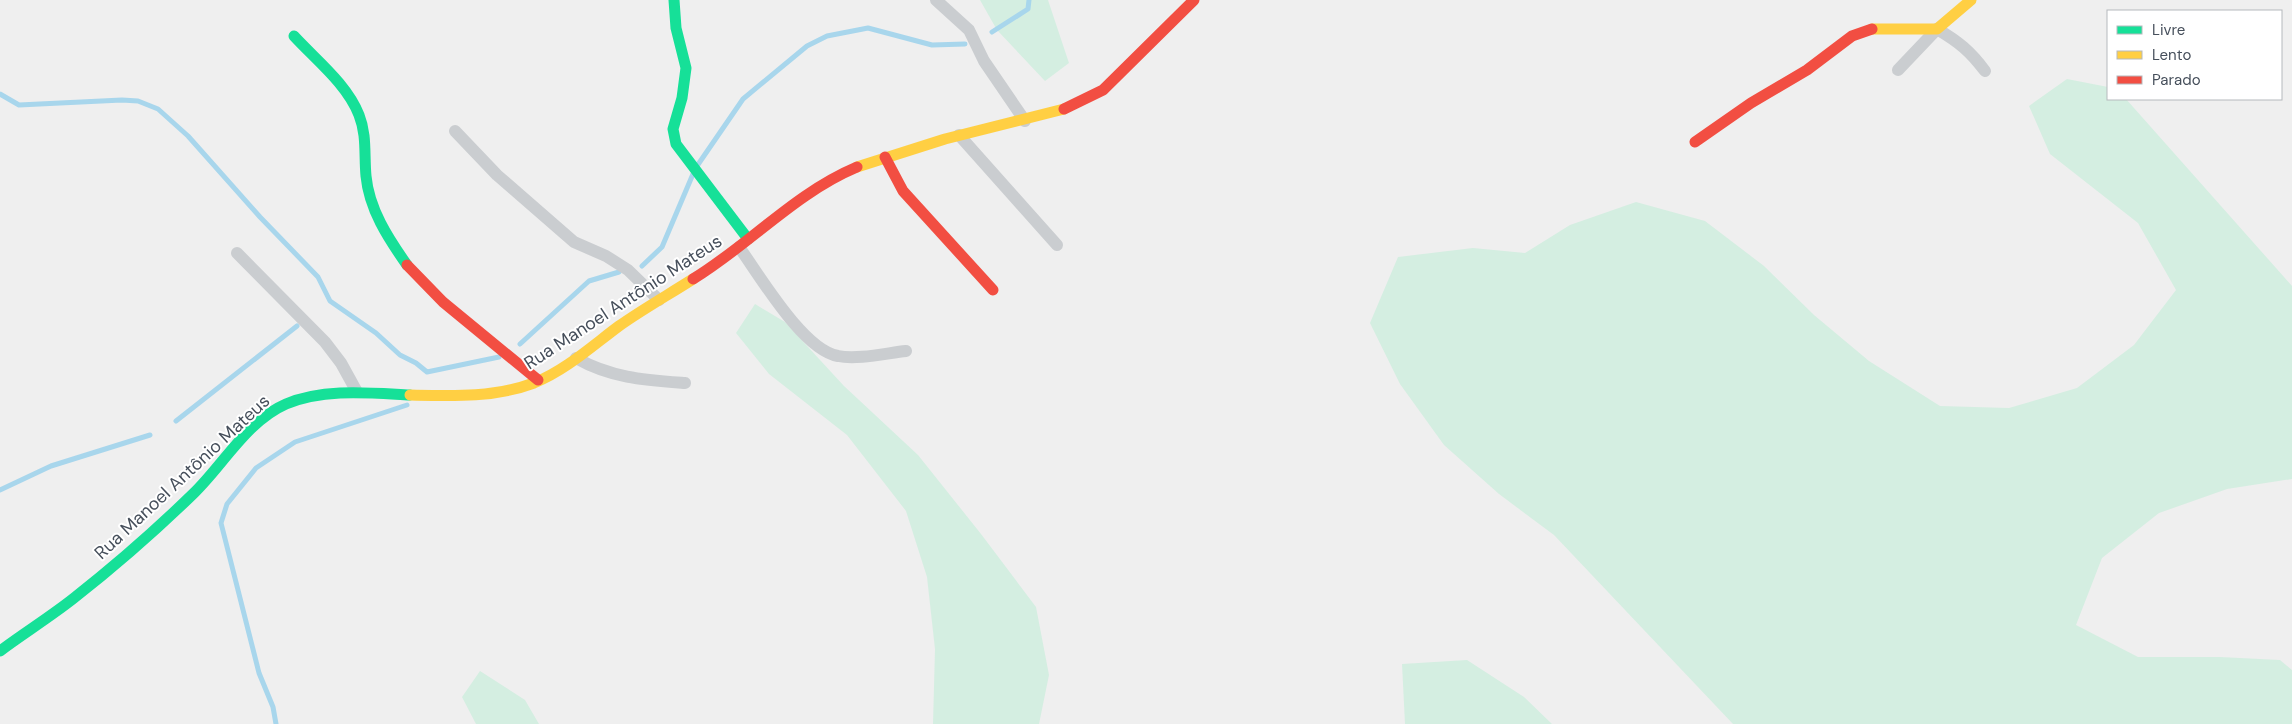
<svg xmlns="http://www.w3.org/2000/svg" width="2292" height="724" viewBox="0 0 2292 724" font-family="'DM Sans',sans-serif">
	<style>
		.green { fill: #d4eee1 }
		.lines { fill: none; stroke-linecap: round; stroke-linejoin: round }
		.stream { stroke: #a8d6ec; stroke-width: 5 }
		.street { stroke: #cacdd0; stroke-width: 12 }
		.fast { stroke: #16e098; stroke-width: 11 }
		.slow { stroke: #ffcf43; stroke-width: 11 }
		.jam { stroke: #f24e42; stroke-width: 11 }
		.labels { text-anchor: middle; stroke-width: 4; stroke-linejoin: round; paint-order: stroke }
		.street-label { font-size: 18px; fill: #464f5b; stroke: #fff }
	</style>
	<rect width="100%" height="100%" fill="#efefef"/>
	<path class="green" d="M 980,0 L 1048,0 L 1069,63 L 1045,81 L 997,30 Z
		M 2067,79 L 2108,87 L 2108,99 L 2126,99 L 2292,286 L 2292,479 L 2227,489 L 2159,513 L 2102,558 L 2076,625 L 2138,657 L 2220,657 L 2280,660 L 2292,670 L 2292,724 L 1733,724 L 1554,535 L 1499,494 L 1444,445 L 1400,384 L 1370,323 L 1398,257 L 1473,248 L 1525,253 L 1570,225 L 1636,202 L 1705,221 L 1764,266 L 1814,315 L 1869,361 L 1940,406 L 2009,408 L 2077,388 L 2134,345 L 2176,290 L 2138,223 L 2050,154 L 2029,106 Z
		M 755,304 L 785,322 L 844,386 L 918,455 L 981,534 L 1036,607 L 1049,675 L 1039,724 L 933,724 L 935,649 L 927,577 L 906,511 L 847,435 L 769,374 L 736,333 Z
		M 1467,660 L 1524,697 L 1552,724 L 1405,724 L 1402,664 Z
		M 480,671 L 525,700 L 539,724 L 476,724 L 462,697 Z"/>
	<g class="lines">
		<path class="stream" d="M 992,32 L 1028,9 L 1029,0
			M 0,94 L 19,105 L 122,100 L 138,101 L 158,109 L 188,136 L 260,217 L 318,277 L 330,301 L 376,333 L 400,355 L 416,363 L 427,372 L 499,357
			M 697,166 L 743,99 L 807,46 L 827,36 L 868,28 L 932,45 L 965,44
			M 642,266 L 662,247 L 693,174
			M 520,344 L 589,281 L 619,272
			M 176,421 L 297,326
			M 0,490 L 51,466 L 150,435
			M 276,724 L 273,707 L 259,673 L 221,523 L 227,504 L 256,468 L 295,442 L 407,405"/>
		<path class="street" d="M 936,0 L 969,30 L 984,61 L 1025,121
			M 1898,70 L 1937,29 C 1959,42 1970,51 1985,71
			M 455,131 L 497,175 L 574,242 L 606,256 L 628,270 L 659,300
			M 959,135 L 1057,245
			M 739,247 C 760,276 803,350 838,356 C 857,360 887,353 906,351
			M 237,253 L 325,342 L 341,363 L 357,392
			M 576,358 C 611,378 645,380 685,383"/>
		<path class="fast" d="M 674,0 L 676,28 L 686,68 L 682,98 L 673,129 L 676,144 L 748,239
			M 294,36 C 316,60 347,84 359,115 C 367,135 364,155 366,176 C 369,209 388,238 407,265
			M 0,651 C 24,633 50,617 74,598 C 116,565 156,530 194,493 C 223,465 247,421 286,404 C 324,388 370,393 410,395"/>
		<path class="slow" d="M 1872,29 L 1937,29 L 1971,0
			M 857,167 L 945,139 L 1064,109
			M 410,395 C 451,396 494,398 534,383 C 566,370 592,346 619,326 C 643,309 668,295 693,279"/>
		<path class="jam" d="M 1064,109 L 1103,90 L 1194,0
			M 1695,142 L 1751,103 L 1807,70 L 1852,36 L 1872,29
			M 885,157 L 903,191 L 993,290
			M 407,265 L 443,302 L 538,380
			M 693,279 C 749,245 795,193 857,167"/>
	</g>
	<g class="labels">
		<g class="street-label">
			<text transform="translate(623 302) rotate(-33)" y="6">Rua Manoel Antônio Mateus</text>
			<text transform="translate(182 477) rotate(-43)" y="6">Rua Manoel Antônio Mateus</text>
		</g>
	</g>
	<rect x="2107" y="10" width="175" height="90" fill="#ffffff" stroke="#b5b9bd"/>
	<rect x="2117" y="26" width="25" height="8" fill="#16e098" stroke="#b5b9bd"/>
	<text x="2152" y="35" font-size="15" fill="#464f5b">Livre</text>
	<rect x="2117" y="51" width="25" height="8" fill="#ffcf43" stroke="#b5b9bd"/>
	<text x="2152" y="60" font-size="15" fill="#464f5b">Lento</text>
	<rect x="2117" y="76" width="25" height="8" fill="#f24e42" stroke="#b5b9bd"/>
	<text x="2152" y="85" font-size="15" fill="#464f5b">Parado</text>
</svg>
